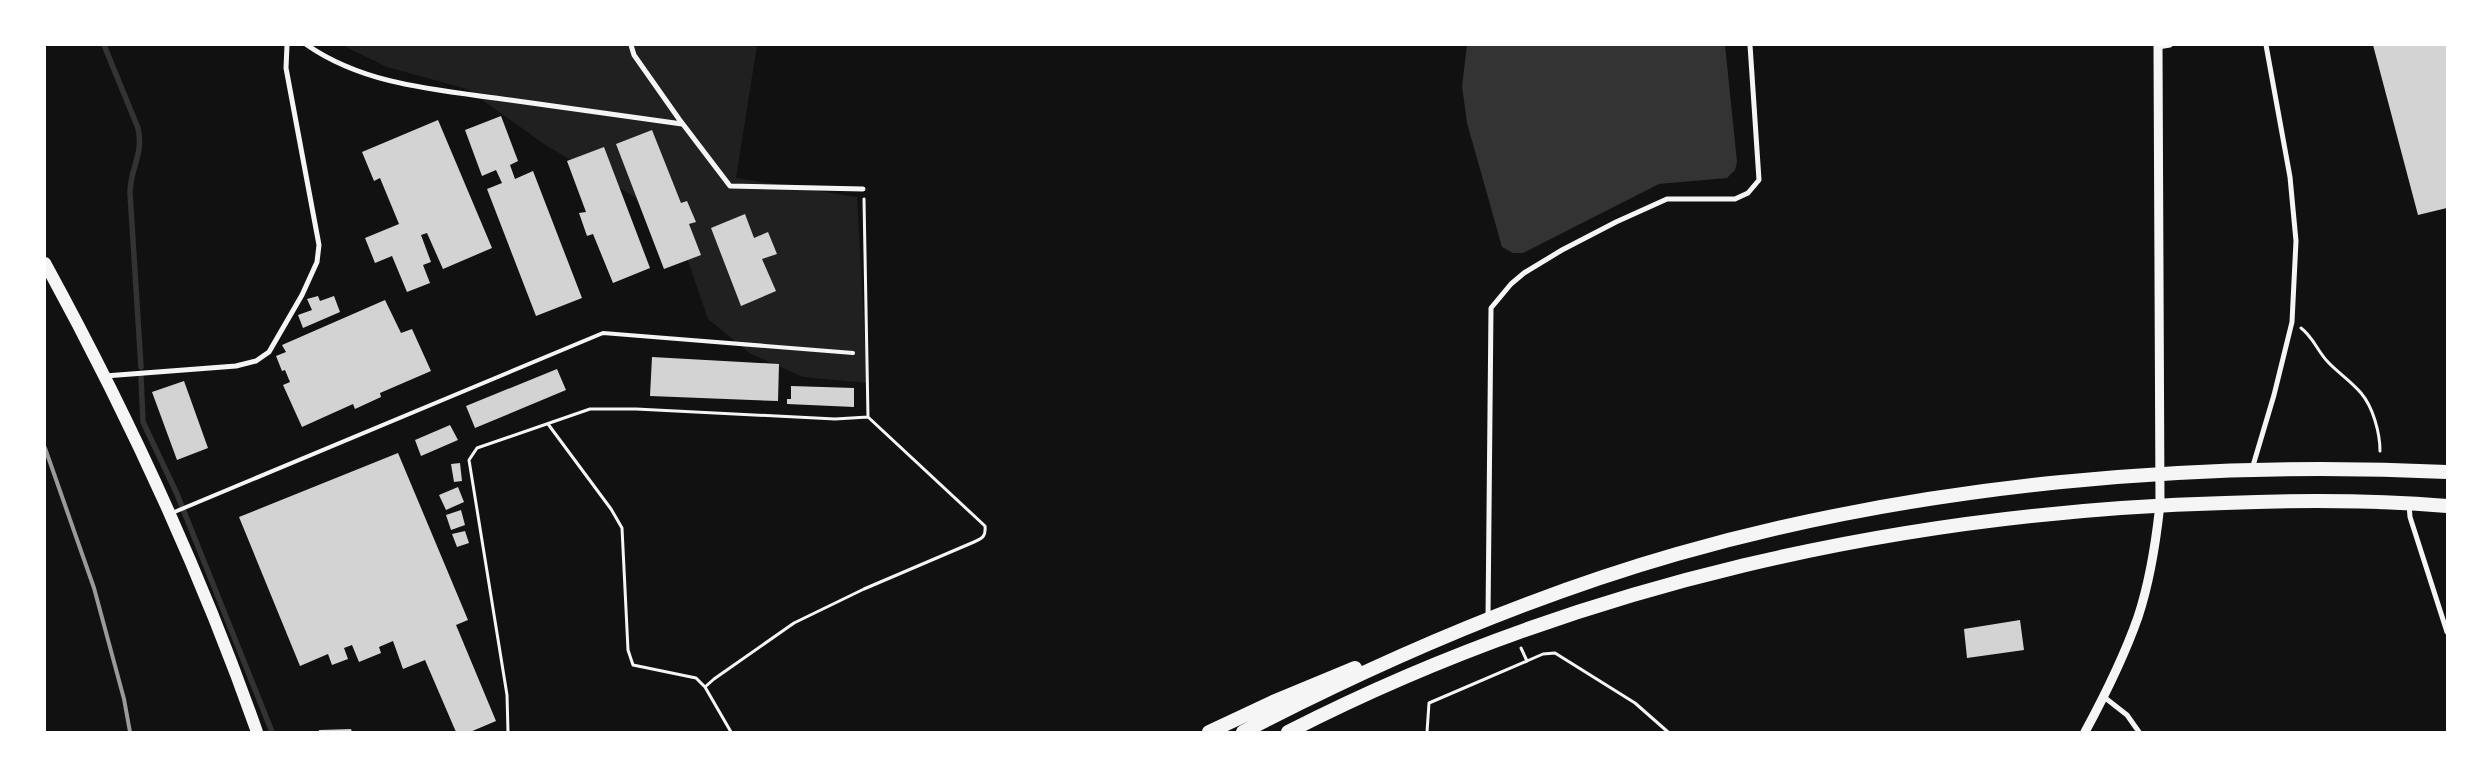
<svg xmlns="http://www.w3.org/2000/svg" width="2492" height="777" viewBox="0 0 2492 777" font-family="'Archivo Narrow',sans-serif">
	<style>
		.green { fill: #202020 }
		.water { fill: #333 }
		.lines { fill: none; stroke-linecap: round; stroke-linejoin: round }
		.stream { stroke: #333; stroke-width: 5.5 }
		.building { fill: #d3d3d3 }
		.path { stroke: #f5f5f5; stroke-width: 3 }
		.service { stroke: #f5f5f5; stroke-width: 4 }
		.minor { stroke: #f5f5f5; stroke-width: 5 }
		.tertiary { stroke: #f5f5f5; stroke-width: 9 }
		.primary { stroke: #f5f5f5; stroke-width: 12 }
		.trunk { stroke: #f5f5f5; stroke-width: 14 }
		.rail { stroke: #9a9a9a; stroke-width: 4 }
	</style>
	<rect width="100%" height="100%" fill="#111"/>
	<path class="green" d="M 342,45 L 757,45 L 736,178 L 857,197 L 867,383 L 803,377 L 751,354 L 708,319 L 677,229 L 630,194 L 547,146 L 467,89 L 387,67 Z"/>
	<path class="water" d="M 1467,45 L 1725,45 L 1737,162 L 1735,170 L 1727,178 L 1659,184 L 1523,253 L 1513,253 L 1502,247 L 1467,123 L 1462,86 Z"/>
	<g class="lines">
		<path class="stream" d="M 104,45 L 138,128 C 144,155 130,168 130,193 L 141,367
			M 141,377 L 143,422 L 177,494 L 272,732"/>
	</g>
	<path class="building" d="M 2373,45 L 2447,45 L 2447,208 L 2418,215 Z
		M 501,116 L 518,161 L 510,165 L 515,179 L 533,171 L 582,298 L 536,316 L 487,189 L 502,183 L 496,170 L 482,176 L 465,130 Z
		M 438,120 L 492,248 L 443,269 L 427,233 L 421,235 L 431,262 L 423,265 L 430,283 L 407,292 L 392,256 L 375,263 L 365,238 L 399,224 L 380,178 L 374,181 L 362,152 Z
		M 652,130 L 681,203 L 687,201 L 696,222 L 689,224 L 701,255 L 664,269 L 616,144 Z
		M 604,147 L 650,268 L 613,283 L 593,234 L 587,236 L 579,213 L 586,212 L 567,161 Z
		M 745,214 L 754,238 L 768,232 L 777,254 L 762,259 L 776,291 L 741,306 L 711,228 Z
		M 318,296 L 320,301 L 334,296 L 340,312 L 303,328 L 298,315 L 312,310 L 307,299 Z
		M 385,300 L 401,333 L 412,329 L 431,371 L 380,393 L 381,397 L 355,409 L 353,404 L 302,427 L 283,385 L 290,382 L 285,370 L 282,371 L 276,356 L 286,352 L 282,345 Z
		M 652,357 L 779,364 L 778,401 L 650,396 Z
		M 557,369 L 566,390 L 475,428 L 466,406 Z
		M 184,381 L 208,448 L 177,460 L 152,392 Z
		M 791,386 L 854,388 L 854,407 L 787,404 L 787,399 L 791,399 Z
		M 450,425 L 458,440 L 421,456 L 415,440 Z
		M 398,453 L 468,620 L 456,625 L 496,721 L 470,732 L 456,732 L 425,660 L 403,669 L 393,641 L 379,647 L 381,653 L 359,662 L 352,645 L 344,648 L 348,659 L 332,665 L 328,654 L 300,666 L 239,517 Z
		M 460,463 L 462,481 L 454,482 L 451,464 Z
		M 458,487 L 464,502 L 446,510 L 439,495 Z
		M 461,510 L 465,525 L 451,530 L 446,515 Z
		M 465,531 L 469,543 L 457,547 L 452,534 Z
		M 2020,620 L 2024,650 L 1967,658 L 1964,629 Z
		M 351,729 L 352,732 L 319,732 L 319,730 Z"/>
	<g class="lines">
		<path class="path" d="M 2301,328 C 2313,337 2317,350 2327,361 C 2337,372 2351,381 2361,393 C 2373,407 2380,433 2380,451
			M 548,424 L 611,509 L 622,528 L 628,650 L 633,665 L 696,678 L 705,687
			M 1527,661 L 1543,654 L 1555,653 L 1635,703 L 1668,732
			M 508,732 L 507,695 L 469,460 L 477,448 L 590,409 L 636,409 L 835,419 L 868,417
			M 731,732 L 705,687 L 714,679 L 794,623 L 864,589 L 974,542 C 983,538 986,536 985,526 L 868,417 L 864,199
			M 1427,732 L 1429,703 L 1527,661 L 1521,648"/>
		<path class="service" d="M 172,513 L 603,333 L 853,353"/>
		<path class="minor" d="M 307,45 C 366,86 440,90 510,100 C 567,108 625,116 682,124
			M 631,45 L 634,55 L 679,119 L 730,186 L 863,189
			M 2158,47 L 2170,45
			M 105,376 L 236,366 L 256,361 L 269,352 L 302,295 L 317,262 L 319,245 L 286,68 L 287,45
			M 2252,469 L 2274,395 L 2292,322 L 2296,241 L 2290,177 L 2266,45
			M 2409,504 L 2410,517 L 2447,632
			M 1488,618 L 1491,308 L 1511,284 L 1524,273 L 1562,250 L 1616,222 L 1667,199 L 1735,199 L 1748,193 L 1759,180 L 1750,45
			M 2104,697 L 2127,715 L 2139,732"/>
		<path class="tertiary" d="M 2085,732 C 2105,695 2124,657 2138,617 C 2150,581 2156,542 2160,504 L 2158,45"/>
		<path class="primary" d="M 45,263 C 127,413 200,570 257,732"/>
		<path class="trunk" d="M 1209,732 L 1273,702 L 1355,668
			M 1243,732 C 1382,660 1527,597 1677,554 C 1922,484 2193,460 2447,472
			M 1288,732 C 1577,584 1902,512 2225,503 C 2299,500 2374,500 2447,506"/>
		<path class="rail" d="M 45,448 L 94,588 L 124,699 L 130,732"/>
	</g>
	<rect width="2492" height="777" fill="none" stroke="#ffffff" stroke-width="92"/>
</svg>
